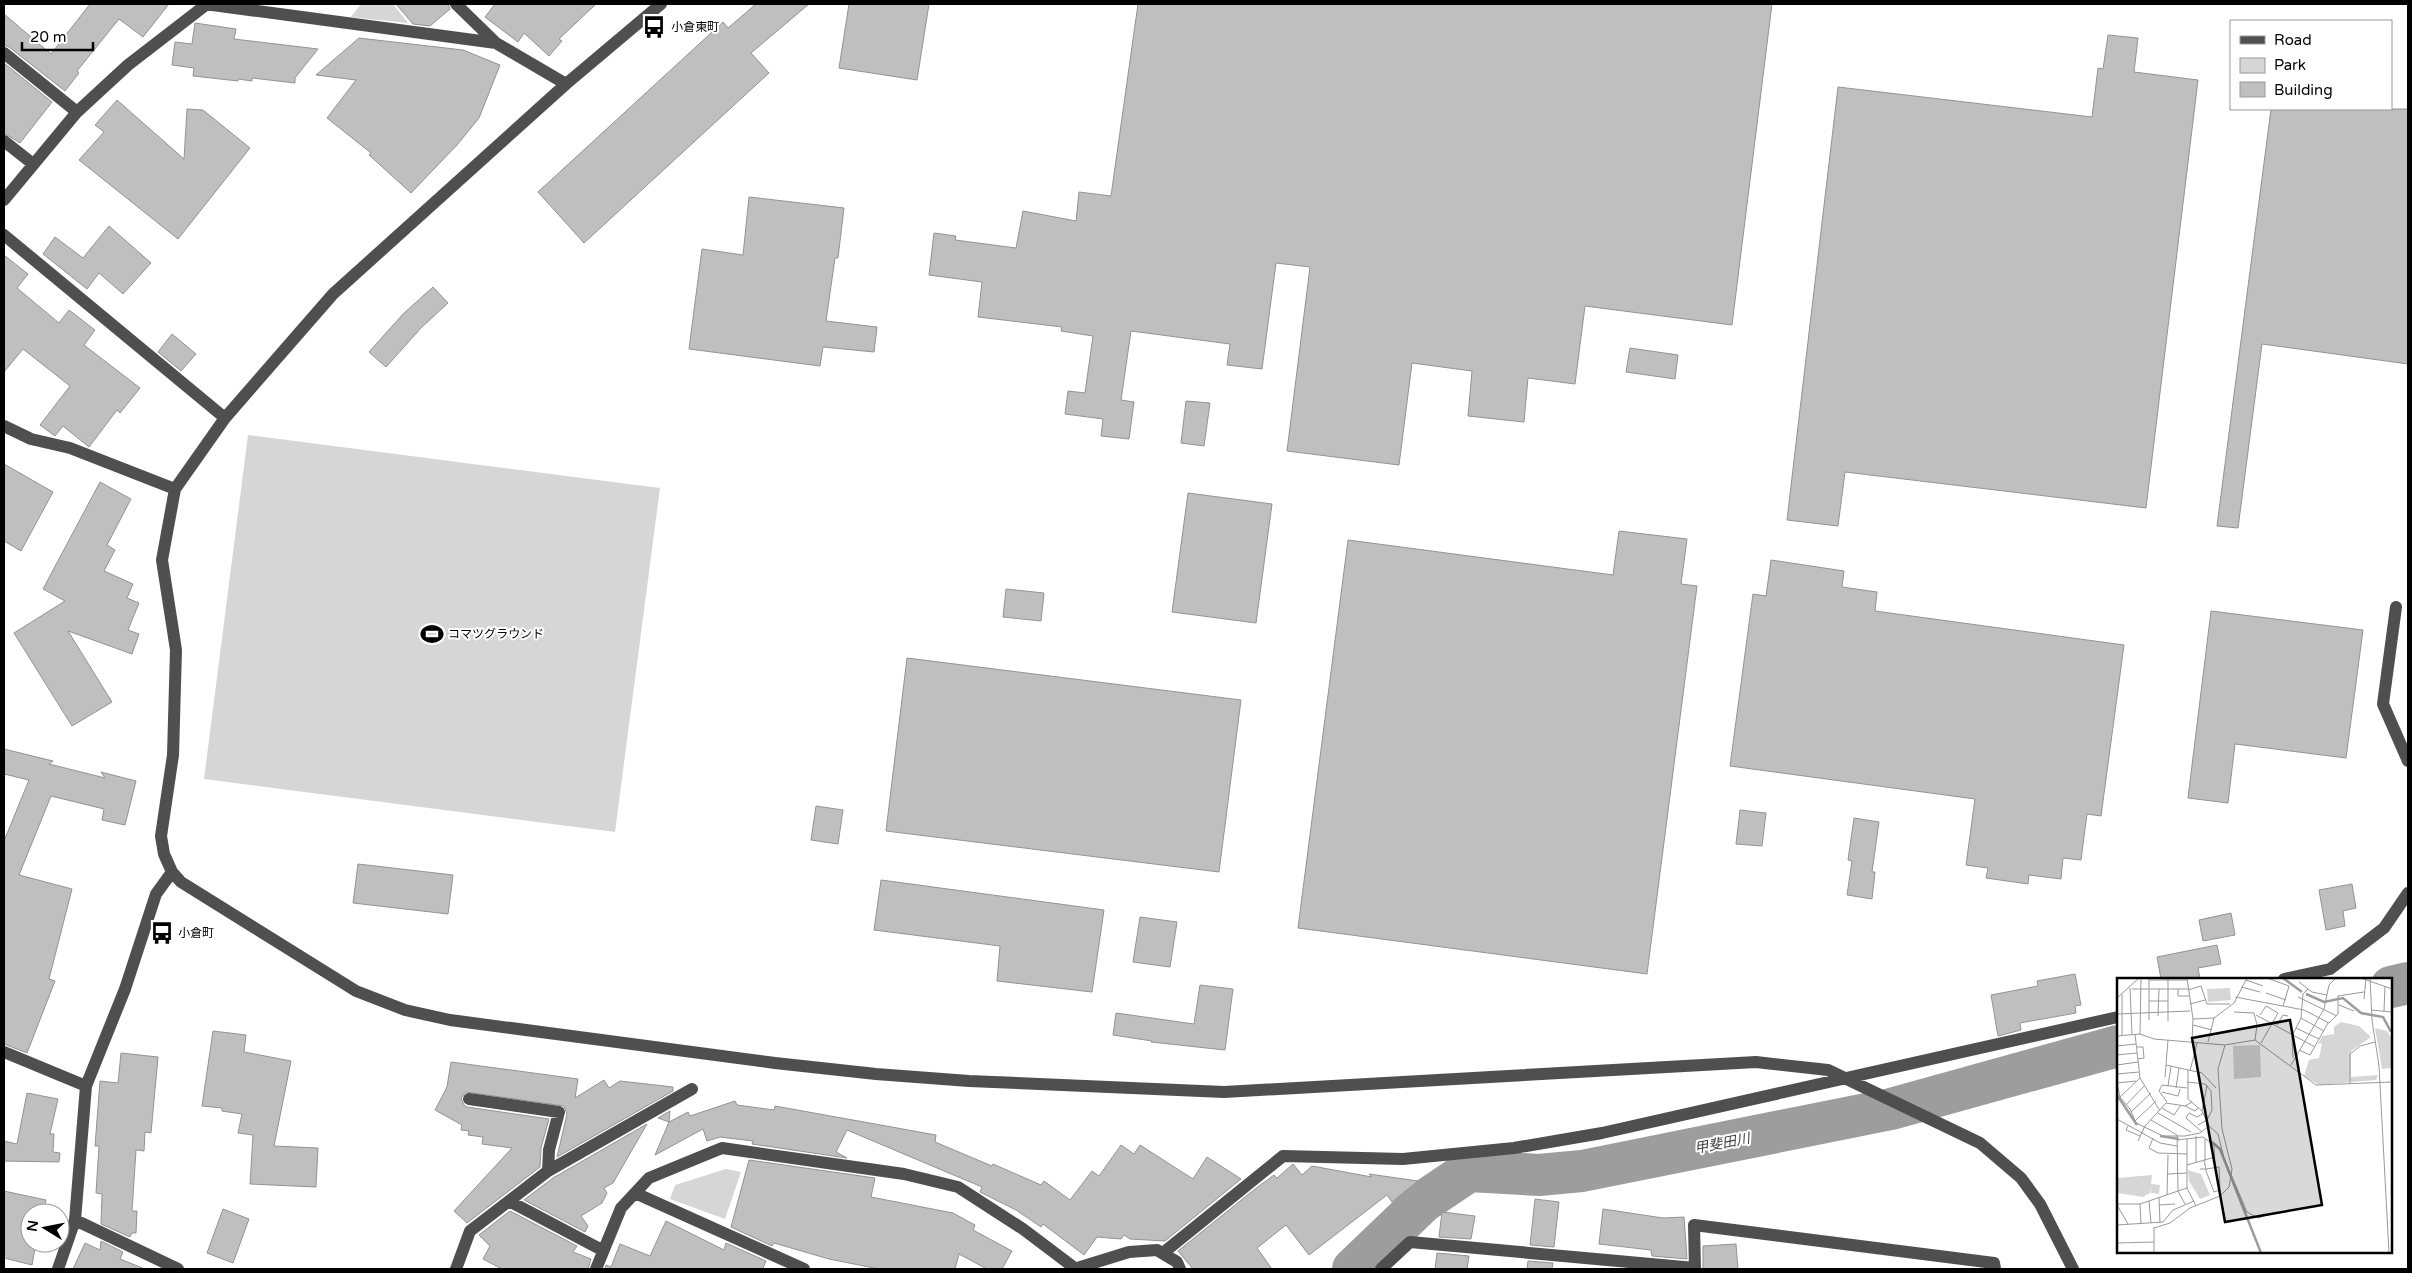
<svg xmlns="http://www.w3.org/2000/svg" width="2412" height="1273" viewBox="0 0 2412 1273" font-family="'Varela Round','Noto Sans JP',sans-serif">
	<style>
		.green { fill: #d6d6d6 }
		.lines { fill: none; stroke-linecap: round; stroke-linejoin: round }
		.river { stroke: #9d9d9d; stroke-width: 42 }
		.building { fill: #bfbfbf; stroke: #939393 }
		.minor { stroke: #4f4f4f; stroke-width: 12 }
		.labels { text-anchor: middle; stroke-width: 4; stroke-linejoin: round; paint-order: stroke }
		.poi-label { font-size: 12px; fill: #000; stroke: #fff; text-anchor: start }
		.water-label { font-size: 14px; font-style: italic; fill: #3e3e3e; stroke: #fff }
		.inset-river { fill: none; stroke: #9d9d9d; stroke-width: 2.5 }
		.inset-road { fill: none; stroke: #999; stroke-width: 1 }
		.view { fill: #000; fill-opacity: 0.15; stroke: #000; stroke-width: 2.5 }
		.inset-edge { fill: none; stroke: #000; stroke-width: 2.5 }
	</style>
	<rect width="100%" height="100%" fill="#fff"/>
	<path class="green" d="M 361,4 L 393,4 L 408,23 L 351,17 Z
		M 248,435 L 660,488 L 615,832 L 204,779 Z
		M 726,1169 L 741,1172 L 725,1219 L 670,1199 L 675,1185 Z"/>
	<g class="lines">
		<path class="river" d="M 2391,987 L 2408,983
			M 1353,1269 L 1423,1202 L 1469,1171 L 1539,1175 L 1582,1171 L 1891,1109 L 2118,1046"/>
	</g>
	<path class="building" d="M 90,4 L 169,4 L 143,37 L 119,19 L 77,71 L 79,73 L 65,91 L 9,47 L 4,45 L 4,14 L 51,54 Z
		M 396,4 L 448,4 L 450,9 L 430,26 L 413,24 Z
		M 495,4 L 596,4 L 559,39 L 562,41 L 549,56 L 524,33 L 518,42 L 485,17 Z
		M 756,4 L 809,4 L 751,53 L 769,73 L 584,243 L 538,192 L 723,22 L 728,28 Z
		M 849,4 L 929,4 L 917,80 L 839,68 Z
		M 1138,4 L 1772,4 L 1732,325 L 1585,306 L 1575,384 L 1528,378 L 1524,422 L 1468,416 L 1472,371 L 1412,363 L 1399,465 L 1287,451 L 1310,267 L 1276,263 L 1262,369 L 1227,365 L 1230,344 L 1131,331 L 1121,400 L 1134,402 L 1129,439 L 1101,436 L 1103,419 L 1065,414 L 1068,391 L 1085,393 L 1093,336 L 1061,331 L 1062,327 L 978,317 L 982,282 L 929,275 L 934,233 L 956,236 L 955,240 L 1016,248 L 1023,211 L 1076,221 L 1079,192 L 1111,196 Z
		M 195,23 L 236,29 L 234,39 L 318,49 L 295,78 L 295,83 L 252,78 L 252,81 L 238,79 L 238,81 L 193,76 L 194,68 L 172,65 L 175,42 L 192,44 Z
		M 2108,35 L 2138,38 L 2134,72 L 2198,80 L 2146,508 L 1845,472 L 1838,526 L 1787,520 L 1838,87 L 2092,117 L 2098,68 L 2103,69 Z
		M 359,38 L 463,50 L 500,65 L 479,118 L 457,145 L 411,193 L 369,155 L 371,153 L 327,118 L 356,80 L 316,75 Z
		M 4,63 L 52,102 L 20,143 L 4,133 Z
		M 117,100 L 184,159 L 187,109 L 203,110 L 250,148 L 178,239 L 79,160 L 104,132 L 95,125 Z
		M 2271,109 L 2408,109 L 2408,364 L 2262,344 L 2238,528 L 2217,526 Z
		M 749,197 L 844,208 L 838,258 L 835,258 L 826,321 L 877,327 L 874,352 L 823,347 L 820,366 L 689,349 L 702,249 L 743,255 Z
		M 109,226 L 151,263 L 123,294 L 99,273 L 87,289 L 43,254 L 55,237 L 83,258 Z
		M 4,255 L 28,274 L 17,288 L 59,323 L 69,310 L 95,330 L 84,345 L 140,388 L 120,413 L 117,410 L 89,447 L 63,426 L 55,436 L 40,425 L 70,386 L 23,349 L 4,372 Z
		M 433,287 L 448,303 L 421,328 L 386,367 L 369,352 L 403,314 Z
		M 172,334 L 196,354 L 181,371 L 158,352 Z
		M 1630,348 L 1678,355 L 1675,379 L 1626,372 Z
		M 1186,401 L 1210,403 L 1204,446 L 1181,443 Z
		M 4,464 L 53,492 L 21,551 L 4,541 Z
		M 100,482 L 131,499 L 107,545 L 115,550 L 104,571 L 133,584 L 127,598 L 139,603 L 128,630 L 139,634 L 132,654 L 68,631 L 112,702 L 72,726 L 14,633 L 65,601 L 43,589 Z
		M 1188,493 L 1272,504 L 1256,623 L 1172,612 Z
		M 1619,531 L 1687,539 L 1681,584 L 1697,586 L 1647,974 L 1298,928 L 1348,540 L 1613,575 Z
		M 1771,560 L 1844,571 L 1842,587 L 1877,592 L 1875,611 L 2124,645 L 2101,816 L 2087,814 L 2081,860 L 2063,858 L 2061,879 L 2029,875 L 2028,884 L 1986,878 L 1988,868 L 1966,865 L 1975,799 L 1730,766 L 1753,594 L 1766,596 Z
		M 1006,589 L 1044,593 L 1041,621 L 1003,617 Z
		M 2211,611 L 2363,630 L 2346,758 L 2235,744 L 2228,803 L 2188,798 Z
		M 907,658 L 1241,700 L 1219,872 L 886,831 Z
		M 4,749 L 53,761 L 49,764 L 105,778 L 101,772 L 136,781 L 125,825 L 102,820 L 104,809 L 51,796 L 19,875 L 72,889 L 49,979 L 55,981 L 27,1053 L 4,1044 L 4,841 L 29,780 L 4,774 Z
		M 816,806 L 843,810 L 838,844 L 811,840 Z
		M 1740,810 L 1766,813 L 1762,846 L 1736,844 Z
		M 1854,818 L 1879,822 L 1872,872 L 1875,872 L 1872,899 L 1847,895 L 1852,861 L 1848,860 Z
		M 358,864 L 453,875 L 448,914 L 353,903 Z
		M 881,880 L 1104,910 L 1092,992 L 997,981 L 1000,946 L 874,930 Z
		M 2352,884 L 2356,908 L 2343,911 L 2345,926 L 2326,930 L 2319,890 Z
		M 2231,913 L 2235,935 L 2203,941 L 2199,920 Z
		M 1140,917 L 1177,922 L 1170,967 L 1133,962 Z
		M 2217,945 L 2221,964 L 2198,968 L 2200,979 L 2161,979 L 2157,957 Z
		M 2075,974 L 2081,1005 L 2075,1006 L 2076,1013 L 2020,1023 L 2021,1030 L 1998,1036 L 1991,995 L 2038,986 L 2037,981 Z
		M 1200,985 L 1233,989 L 1225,1050 L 1151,1042 L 1152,1041 L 1113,1035 L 1116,1013 L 1194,1024 Z
		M 213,1031 L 246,1035 L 244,1052 L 291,1061 L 274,1146 L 318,1148 L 316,1187 L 250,1184 L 253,1135 L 238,1133 L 242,1114 L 222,1111 L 222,1108 L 202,1106 Z
		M 121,1053 L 158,1057 L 151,1133 L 145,1132 L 144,1151 L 136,1150 L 132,1211 L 137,1211 L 136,1233 L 132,1233 L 130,1237 L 101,1224 L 102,1194 L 96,1193 L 99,1146 L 95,1146 L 100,1081 L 118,1083 Z
		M 451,1062 L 578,1079 L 575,1098 L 604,1080 L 609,1088 L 620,1081 L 673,1087 L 673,1091 L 557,1157 L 567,1114 L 564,1106 L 466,1092 L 461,1098 L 464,1105 L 467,1107 L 549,1119 L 541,1148 L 540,1167 L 467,1223 L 454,1211 L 512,1148 L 482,1144 L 483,1137 L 468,1135 L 469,1131 L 461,1130 L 462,1125 L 435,1110 L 447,1087 Z
		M 27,1093 L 58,1099 L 50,1134 L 54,1134 L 53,1152 L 60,1153 L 59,1162 L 4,1161 L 4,1141 L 17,1144 Z
		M 735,1101 L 737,1105 L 774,1110 L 775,1106 L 936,1135 L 935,1142 L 992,1166 L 993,1164 L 1041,1185 L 1044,1181 L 1070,1200 L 1092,1171 L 1099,1176 L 1121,1145 L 1134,1154 L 1140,1145 L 1193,1179 L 1207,1157 L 1241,1179 L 1165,1241 L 1130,1239 L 1124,1235 L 1121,1239 L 1097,1237 L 1084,1255 L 1043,1224 L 1041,1227 L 1016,1210 L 980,1192 L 982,1187 L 847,1130 L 836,1152 L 847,1158 L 752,1144 L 753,1141 L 720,1137 L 707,1141 L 703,1129 L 655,1155 L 669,1122 L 658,1118 L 670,1111 L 669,1122 L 688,1112 L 690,1116 Z
		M 647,1124 L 613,1183 L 604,1188 L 607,1193 L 602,1203 L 581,1216 L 588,1226 L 585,1232 L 524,1200 L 553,1178 Z
		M 749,1160 L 875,1178 L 871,1197 L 953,1213 L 975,1225 L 973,1230 L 1012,1251 L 1002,1269 L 987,1269 L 959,1254 L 955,1269 L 879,1269 L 829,1259 L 774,1243 L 772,1246 L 731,1227 Z
		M 1293,1164 L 1302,1175 L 1312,1166 L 1372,1177 L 1369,1174 L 1418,1181 L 1392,1202 L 1387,1195 L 1309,1255 L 1286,1225 L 1257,1248 L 1272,1269 L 1193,1269 L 1178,1251 L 1255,1189 L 1274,1175 L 1277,1178 Z
		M 4,1191 L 46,1200 L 43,1213 L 30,1213 L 30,1243 L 36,1243 L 32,1265 L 4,1258 Z
		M 1535,1199 L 1559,1202 L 1554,1247 L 1530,1245 Z
		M 223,1209 L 249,1219 L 233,1263 L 207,1253 Z
		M 1603,1209 L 1663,1218 L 1684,1217 L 1687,1259 L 1652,1256 L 1651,1250 L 1599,1244 Z
		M 510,1211 L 577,1246 L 573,1252 L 591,1259 L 588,1269 L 502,1269 L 483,1259 L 490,1246 L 479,1235 Z
		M 1442,1212 L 1475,1216 L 1471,1239 L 1439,1237 Z
		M 666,1221 L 724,1250 L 726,1243 L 766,1261 L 763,1268 L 766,1269 L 605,1269 L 606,1265 L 611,1267 L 620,1244 L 650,1256 Z
		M 101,1241 L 123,1252 L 120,1259 L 145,1269 L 73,1269 L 85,1243 L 100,1250 Z
		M 1736,1244 L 1738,1269 L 1703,1269 L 1703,1246 Z
		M 1437,1253 L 1469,1256 L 1467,1269 L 1435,1269 Z
		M 1528,1261 L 1553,1263 L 1552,1269 L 1527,1269 Z"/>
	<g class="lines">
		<path class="minor" d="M 205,4 L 496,43
			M 456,4 L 496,43 L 566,84
			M 661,4 L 566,84 L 333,294 L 225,418 L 175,489 L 162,560 L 176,650 L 173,755 L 161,836 L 164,854 L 172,872 L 181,882 L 356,991 L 405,1010 L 450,1020 L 775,1063 L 876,1074 L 969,1081 L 1224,1092 L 1756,1062 L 1828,1070 L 1980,1143 L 2021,1178 L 2040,1204 L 2073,1269
			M 4,53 L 77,112
			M 4,141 L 33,164
			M 4,200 L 77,112 L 128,65 L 207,4
			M 4,235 L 225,418
			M 4,426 L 31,439 L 70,448 L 175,489
			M 2396,607 L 2383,704 L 2408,761
			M 2284,979 L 2330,969 L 2384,928 L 2408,893
			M 4,1052 L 86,1086
			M 469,1099 L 559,1112 L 549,1150 L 548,1171
			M 635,1193 L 804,1269
			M 509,1201 L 602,1250
			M 75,1220 L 178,1269
			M 1163,1253 L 1283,1156 L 1403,1159 L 1514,1148 L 1602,1133 L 2118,1017
			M 58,1269 L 75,1220 L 86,1086 L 125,989 L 156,894 L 172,872
			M 456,1269 L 470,1231 L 548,1171 L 692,1089
			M 596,1269 L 621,1208 L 649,1178 L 722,1148 L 904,1174 L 958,1187 L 1023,1229 L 1076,1269
			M 1074,1269 L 1129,1252 L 1157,1250 L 1177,1262 L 1180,1269
			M 1381,1269 L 1410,1242 L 1695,1268
			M 1695,1269 L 1694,1225 L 1994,1263 L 1995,1269"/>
	</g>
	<defs>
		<symbol id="bus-bare" viewBox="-9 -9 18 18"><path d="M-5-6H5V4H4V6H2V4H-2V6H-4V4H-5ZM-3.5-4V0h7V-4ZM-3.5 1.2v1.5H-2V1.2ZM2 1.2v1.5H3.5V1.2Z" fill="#000" stroke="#fff" stroke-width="2.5" paint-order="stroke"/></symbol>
		<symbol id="stadium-bare" viewBox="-9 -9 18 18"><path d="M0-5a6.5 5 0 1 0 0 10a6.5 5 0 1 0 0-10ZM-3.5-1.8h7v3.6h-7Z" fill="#000" stroke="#fff" stroke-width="2.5" paint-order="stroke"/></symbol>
	</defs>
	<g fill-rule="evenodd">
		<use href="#bus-bare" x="638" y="11" width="32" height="32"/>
		<use href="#stadium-bare" x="416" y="618" width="32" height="32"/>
		<use href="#bus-bare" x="146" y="917" width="32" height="32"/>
	</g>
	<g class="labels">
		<g class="poi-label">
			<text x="671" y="31">小倉東町</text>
			<text x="448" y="638">コマツグラウンド</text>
			<text x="178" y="937">小倉町</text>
		</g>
		<g class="water-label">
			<text transform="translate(1722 1143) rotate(-11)" y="5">甲斐田川</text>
		</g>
	</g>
	<g transform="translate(2117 978)">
		<rect width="275" height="275" fill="#fff"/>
		<path d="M 113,10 L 114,22 L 91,24 L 90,11 ZM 224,44 L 242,48 L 254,59 L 234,73 L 234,99 L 261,97 L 259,102 L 202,107 L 187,98 L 192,82 L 202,80 L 205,65 L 201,66 L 205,58 L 217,56 L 217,49 ZM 258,50 L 270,53 L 275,61 L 274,90 L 265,91 ZM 143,67 L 144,99 L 117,101 L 116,68 ZM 71,192 L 84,196 L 93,217 L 83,221 L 72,203 ZM 35,197 L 34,206 L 43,207 L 42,216 L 34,215 L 34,209 L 33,215 L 26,219 L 1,215 L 0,200 Z" fill="#d6d6d6"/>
		<path class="inset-river" d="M 166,0 L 185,14M 189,16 L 207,24 L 226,20 L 244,35 L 266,39 L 274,54M 0,117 L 20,147M 43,158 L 62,161M 95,164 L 103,171 L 144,275"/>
		<path class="inset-road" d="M 32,0 L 32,42M 51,0 L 51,43M 70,0 L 76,41 L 75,64M 150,0 L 172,8 L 166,28M 244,0 L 275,11M 253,0 L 255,42 L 262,88 L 272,275M 32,2 L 70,2M 129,2 L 146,8M 182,4 L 195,14 L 210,17M 124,9 L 143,14M 13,10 L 15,56M 15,11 L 71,11M 61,11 L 61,18 L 72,18M 71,12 L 84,8 L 90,26 L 113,26M 149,15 L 169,22M 5,16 L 5,57M 118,19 L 187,32 L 212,45 L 221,36 L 221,18 L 247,14M 181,19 L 220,38M 0,20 L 22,0M 247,21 L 249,1M 32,23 L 51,23M 73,26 L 88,22M 222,27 L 237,33M 254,32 L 275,34M 267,33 L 268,8M 117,34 L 137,35 L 140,47 L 138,62M 0,36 L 73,33M 139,37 L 198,69M 143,37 L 149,28 L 161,35 L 144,65M 41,38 L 42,11M 184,40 L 207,53M 76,41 L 97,40M 76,47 L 95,52M 160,47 L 166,37 L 171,38M 179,50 L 202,61M 18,56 L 23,100 L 43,133M 23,56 L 24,0M 0,58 L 23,56 L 37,61 L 108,67 L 138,62 L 199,107 L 275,104M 91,64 L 97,40 L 117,25 L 130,0M 0,68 L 19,66M 20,69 L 26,69 L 27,80 L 21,81M 182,72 L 193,77 L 211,45M 0,77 L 20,75M 176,80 L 175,58 L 184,40 L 186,16 L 191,11M 0,87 L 21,84M 49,87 L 85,95 L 99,110M 174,87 L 207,31 L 212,7 L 219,0M 73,93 L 80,65M 0,96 L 22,94M 48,99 L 51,62M 70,104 L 88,106 L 94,113 L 95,132 L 90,142 L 81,147M 0,105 L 3,119 L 13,131 L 19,145 L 46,158 L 68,158 L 83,155 L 92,148 L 85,133 L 71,121 L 71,92M 0,105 L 19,103M 233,106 L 233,76 L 243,68 L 258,64M 51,108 L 54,88M 59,110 L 62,90M 45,114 L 61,118 L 63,111M 3,119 L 23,100M 50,124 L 42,113 L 45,107 L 70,110M 9,127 L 28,107M 68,128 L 78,133 L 81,130M 45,130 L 57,137 L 64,127M 85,133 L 90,107M 14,134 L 34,115M 41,135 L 74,154M 0,141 L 43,165 L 60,168M 18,143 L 39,123M 11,148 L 9,152 L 23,158M 92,148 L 101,156 L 107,180 L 130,234 L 141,240 L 159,234M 85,154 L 69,140 L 72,135 L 80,139 L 87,135M 36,160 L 32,170 L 41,175 L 70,176M 88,161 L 88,183M 60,162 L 86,159 L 97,167 L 98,189M 21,163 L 28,148 L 49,125 L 68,128 L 75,124M 79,185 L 79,158M 70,187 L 98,179M 83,191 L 89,191 L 102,189 L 103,212 L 97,214 L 89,193 L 89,191 L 87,183M 50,196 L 70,195M 70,210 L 70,161M 50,217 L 51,177M 42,220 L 43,245M 32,223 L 34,245M 0,226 L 23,226 L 61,213 L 60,157 L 34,142M 23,226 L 24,246M 68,226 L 61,213 L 70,210 L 79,228M 0,227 L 11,246M 42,227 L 58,226M 0,247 L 46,244 L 56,232 L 77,223M 37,249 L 37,275M 37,250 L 53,245 L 73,230 L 103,218 L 112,209 L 115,191 L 105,151 L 101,91 L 108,67M 0,265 L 37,264"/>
		<path class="view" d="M 173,42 L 205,227 L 108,244 L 75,60 Z"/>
		<rect width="275" height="275" class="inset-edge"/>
	</g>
	<rect width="2412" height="1273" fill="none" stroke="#000000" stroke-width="10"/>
	<rect x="2230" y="20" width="162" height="90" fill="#ffffff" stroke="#999999"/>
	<rect x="2240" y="36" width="25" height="8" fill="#4f4f4f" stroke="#999999"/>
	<text x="2274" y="45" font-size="15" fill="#000000">Road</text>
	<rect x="2240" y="58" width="25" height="15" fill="#d6d6d6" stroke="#999999"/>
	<text x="2274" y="70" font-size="15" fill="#000000">Park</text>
	<rect x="2240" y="82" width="25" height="15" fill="#bfbfbf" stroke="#999999"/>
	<text x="2274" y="95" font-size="15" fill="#000000">Building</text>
	<g transform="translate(45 1228) rotate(280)"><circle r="24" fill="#ffffff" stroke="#999999"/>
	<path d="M0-4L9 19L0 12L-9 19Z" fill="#000000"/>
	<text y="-8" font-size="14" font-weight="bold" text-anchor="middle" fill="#000000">N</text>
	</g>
	<path d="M22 42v8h71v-8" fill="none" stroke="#000000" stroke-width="2.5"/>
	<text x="30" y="42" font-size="15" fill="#000000" stroke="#ffffff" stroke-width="4" paint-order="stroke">20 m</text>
</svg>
